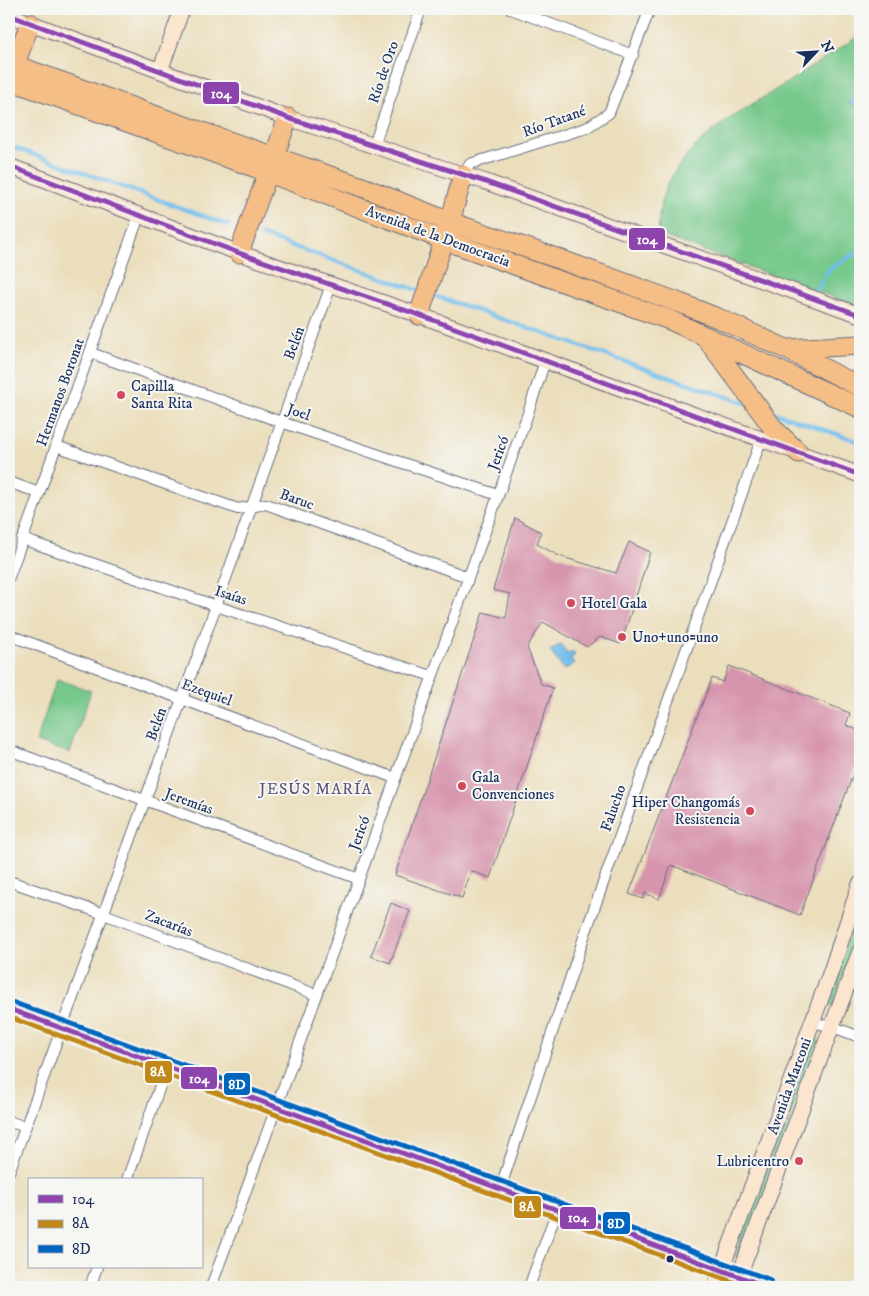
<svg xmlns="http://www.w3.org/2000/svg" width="869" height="1296" viewBox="0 0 869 1296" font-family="'IM FELL DW Pica',serif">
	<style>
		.green { fill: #76c88b; stroke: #487c74 }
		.water { fill: #71beeb; stroke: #4676a4 }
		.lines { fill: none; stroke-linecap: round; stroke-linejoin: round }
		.stream { stroke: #71beeb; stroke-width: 4 }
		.building { fill: #d795ad }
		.street-casing { stroke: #646c7f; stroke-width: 12 }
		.secondary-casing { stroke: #646c7f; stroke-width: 17 }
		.highway-casing { stroke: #646c7f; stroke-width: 21 }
		.street { stroke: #fff; stroke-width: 10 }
		.secondary { stroke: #fbe5cf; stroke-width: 15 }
		.highway { stroke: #f6be87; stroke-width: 19 }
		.bus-1-casing { stroke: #f6f6f2; stroke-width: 9 }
		.bus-2-casing { stroke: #f6f6f2; stroke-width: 9 }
		.bus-3-casing { stroke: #f6f6f2; stroke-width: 9 }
		.bus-1 { stroke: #8e44ad; stroke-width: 5 }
		.bus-2 { stroke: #c08818; stroke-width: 5 }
		.bus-3 { stroke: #0065bd; stroke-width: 5 }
		.poi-dot { fill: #d1495b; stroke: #f6f6f2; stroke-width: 2 }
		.bus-dot { fill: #1b2f5e; stroke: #f6f6f2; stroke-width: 2 }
		.labels { text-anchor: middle; stroke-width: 4; stroke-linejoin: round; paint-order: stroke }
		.street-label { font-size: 15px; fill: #1b2f5e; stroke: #f6f6f2 }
		.poi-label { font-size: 15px; fill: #1b2f5e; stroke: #f6f6f2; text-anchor: start }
		.neighbourhood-label { font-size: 16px; letter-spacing: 1px; fill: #5d537a; stroke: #f6f6f2 }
		.line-badge { stroke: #f6f6f2; stroke-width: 2 }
		.badge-label { font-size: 14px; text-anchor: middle; font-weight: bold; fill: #fff }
	</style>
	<rect width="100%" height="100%" fill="#f6f6f2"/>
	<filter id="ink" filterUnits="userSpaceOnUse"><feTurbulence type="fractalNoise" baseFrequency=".02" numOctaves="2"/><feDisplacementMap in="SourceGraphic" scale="10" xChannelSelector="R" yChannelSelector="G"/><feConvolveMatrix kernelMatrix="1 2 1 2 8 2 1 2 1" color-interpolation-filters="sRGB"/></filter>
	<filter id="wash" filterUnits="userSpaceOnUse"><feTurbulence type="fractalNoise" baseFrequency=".0096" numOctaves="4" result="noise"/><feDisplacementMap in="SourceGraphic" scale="20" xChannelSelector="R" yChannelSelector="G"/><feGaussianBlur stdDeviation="1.12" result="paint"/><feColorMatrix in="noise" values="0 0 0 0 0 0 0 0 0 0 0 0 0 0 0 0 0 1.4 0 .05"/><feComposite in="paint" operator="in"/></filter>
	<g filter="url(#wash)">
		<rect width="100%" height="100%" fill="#ebdebc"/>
		<path class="green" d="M 860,35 L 860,307 L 658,234 C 659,220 659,206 664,193 C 682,144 735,115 777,89 C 805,71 833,53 860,35 Z
			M 57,679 L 91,691 L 70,753 L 36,742 Z
			M 860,905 L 860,929 L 832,1006 L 825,1003 Z
			M 813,1039 L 820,1041 L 742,1259 L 735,1256 Z"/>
		<path class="water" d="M 860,89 L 860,108 L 849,103 Z
			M 561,644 L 567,654 L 572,651 L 575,655 L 570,659 L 574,664 L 564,670 L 550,651 Z"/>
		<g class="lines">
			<path class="stream" d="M 10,146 L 228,225
				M 261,235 L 420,291
				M 825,276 L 829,269 L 860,251
				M 816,291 L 822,281
				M 435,296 L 745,403
				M 770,411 L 860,442"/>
		</g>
		<g id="blocks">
			<path class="building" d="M 515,518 L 541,532 L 537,544 L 559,556 L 616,573 L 629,542 L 650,552 L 621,644 L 600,637 L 587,647 L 543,622 L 527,647 L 541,684 L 553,688 L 490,878 L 471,871 L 462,898 L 395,875 L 483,612 L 506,618 L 510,594 L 493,590 Z
				M 729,666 L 850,713 L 846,725 L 860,731 L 860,756 L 800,915 L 671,865 L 659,899 L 645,893 L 643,899 L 629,894 L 712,678 L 723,682 Z
				M 391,903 L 410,911 L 390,963 L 371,956 Z"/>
		</g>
	</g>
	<g filter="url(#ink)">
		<use href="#blocks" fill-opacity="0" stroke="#646c7f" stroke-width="1"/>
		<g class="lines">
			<defs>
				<path id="street" d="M 511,9 L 633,55
					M 374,145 L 421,9
					M 463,175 L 470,164 L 586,128 L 609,113 L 650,9
					M 91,353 L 281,422 L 498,495
					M 56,446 L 238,509 L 266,504 L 468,577
					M 9,482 L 39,493
					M 22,539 L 216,606 L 432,676
					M 9,577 L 139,216
					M 9,635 L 395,778
					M 9,750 L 359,879
					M 9,881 L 104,914 L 317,995
					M 812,1022 L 833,1027 L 860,1037
					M 9,1121 L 25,1127
					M 9,1172 L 216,606 L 331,285
					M 127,1180 L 167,1066
					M 500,1189 L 585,934 L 761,440
					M 90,1287 L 97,1267
					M 211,1287 L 527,416 L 545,361
					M 529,1287 L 557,1210"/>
				<path id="secondary" d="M 9,15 L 288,118 L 486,182 L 860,315
					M 160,71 L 182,9
					M 9,166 L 239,253 L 419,315 L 860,475
					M 9,1009 L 768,1287
					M 715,1287 L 831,971 L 860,884
					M 735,1287 L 860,951"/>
				<path id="highway" d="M 9,63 L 173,122 L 365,188 L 450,222 L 559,259 L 680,303 L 720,319 L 786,349 L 860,387
					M 11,75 L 30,23
					M 9,80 L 251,166 L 444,240 L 670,320 L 860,408
					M 239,253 L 288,118
					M 419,315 L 450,222 L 463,175
					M 706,338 L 774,429 L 799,453
					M 787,349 L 860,345"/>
			</defs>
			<use href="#street" class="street-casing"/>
			<use href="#secondary" class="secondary-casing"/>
			<use href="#highway" class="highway-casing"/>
			<use href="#street" class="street"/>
			<use href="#secondary" class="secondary"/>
			<use href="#highway" class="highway"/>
			<defs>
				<path id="bus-1" d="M 9,15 L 288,118 L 486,182 L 860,315
					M 9,166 L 239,253 L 419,315 L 860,475
					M 9,1009 L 768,1287"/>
				<path id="bus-2" d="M 9,1017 L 747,1287"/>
				<path id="bus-3" d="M 12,1002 L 771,1280"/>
			</defs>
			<use href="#bus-1" class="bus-1-casing"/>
			<use href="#bus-2" class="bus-2-casing"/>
			<use href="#bus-3" class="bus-3-casing"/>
			<use href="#bus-1" class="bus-1"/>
			<use href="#bus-2" class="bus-2"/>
			<use href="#bus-3" class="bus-3"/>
		</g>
	</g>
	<g class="poi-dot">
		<circle cx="121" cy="395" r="5"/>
		<circle cx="571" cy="603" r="5"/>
		<circle cx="622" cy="637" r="5"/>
		<circle cx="462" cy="786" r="5"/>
		<circle cx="750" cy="811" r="5"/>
		<circle cx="799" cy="1161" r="5"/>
	</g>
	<circle class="bus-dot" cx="670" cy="1259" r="4.5"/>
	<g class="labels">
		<g class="street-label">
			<text transform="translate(383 72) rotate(-71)" y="5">Río de Oro</text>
			<text transform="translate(554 121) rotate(-20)" y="5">Río Tatané</text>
			<text transform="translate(438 236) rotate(20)" y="5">Avenida de la Democracia</text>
			<text transform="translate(294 343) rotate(-70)" y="5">Belén</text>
			<text transform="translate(60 392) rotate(-70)" y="5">Hermanos Boronat</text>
			<text transform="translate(299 412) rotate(19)" y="5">Joel</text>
			<text transform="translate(498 453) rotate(-70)" y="5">Jericó</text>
			<text transform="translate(297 499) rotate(20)" y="5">Baruc</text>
			<text transform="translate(231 595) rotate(18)" y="5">Isaías</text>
			<text transform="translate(207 692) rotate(20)" y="5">Ezequiel</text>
			<text transform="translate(156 724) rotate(-70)" y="5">Belén</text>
			<text transform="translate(189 801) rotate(20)" y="5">Jeremías</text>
			<text transform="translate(613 808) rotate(-71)" y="5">Falucho</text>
			<text transform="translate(359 833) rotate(-70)" y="5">Jericó</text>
			<text transform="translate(169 923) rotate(21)" y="5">Zacarías</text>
			<text transform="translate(789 1086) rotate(-70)" y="5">Avenida Marconi</text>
		</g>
		<g class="poi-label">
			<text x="131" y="391">Capilla<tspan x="131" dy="17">Santa Rita</tspan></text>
			<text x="581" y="608">Hotel Gala</text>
			<text x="632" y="642">Uno+uno=uno</text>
			<text x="472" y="782">Gala<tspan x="472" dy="17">Convenciones</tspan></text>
			<text x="740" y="807" text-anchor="end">Hiper Changomás<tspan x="740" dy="17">Resistencia</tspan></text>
			<text x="789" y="1166" text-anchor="end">Lubricentro</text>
		</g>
		<g class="neighbourhood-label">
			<text x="316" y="794">JESÚS MARÍA</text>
		</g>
	</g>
	<g class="line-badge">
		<rect x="202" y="81" width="38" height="24" rx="5" fill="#8e44ad"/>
		<rect x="628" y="227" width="38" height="24" rx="5" fill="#8e44ad"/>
		<rect x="144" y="1060" width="29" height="24" rx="5" fill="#c08818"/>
		<rect x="180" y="1066" width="38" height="24" rx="5" fill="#8e44ad"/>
		<rect x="223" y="1072" width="28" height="24" rx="5" fill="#0065bd"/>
		<rect x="513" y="1195" width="29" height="24" rx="5" fill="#c08818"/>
		<rect x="559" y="1206" width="38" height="24" rx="5" fill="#8e44ad"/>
		<rect x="602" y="1211" width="29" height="24" rx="5" fill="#0065bd"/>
	</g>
	<g class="badge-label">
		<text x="221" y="98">104</text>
		<text x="647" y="244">104</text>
		<text x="158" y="1076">8A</text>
		<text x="199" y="1083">104</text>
		<text x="237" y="1089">8D</text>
		<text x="527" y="1211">8A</text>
		<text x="578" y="1222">104</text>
		<text x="616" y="1228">8D</text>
	</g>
	<rect width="869" height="1296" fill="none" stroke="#f6f6f2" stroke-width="30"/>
	<rect x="28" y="1178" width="175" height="90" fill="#f6f6f2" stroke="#9ea6b7"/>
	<rect x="38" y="1195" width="25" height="8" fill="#8e44ad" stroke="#9ea6b7"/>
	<text x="72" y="1204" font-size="15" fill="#1b2f5e">104</text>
	<rect x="38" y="1220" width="25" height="8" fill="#c08818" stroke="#9ea6b7"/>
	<text x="72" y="1228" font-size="15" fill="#1b2f5e">8A</text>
	<rect x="38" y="1245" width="25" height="8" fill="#0065bd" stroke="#9ea6b7"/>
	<text x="72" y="1254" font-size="15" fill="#1b2f5e">8D</text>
	<g transform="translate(816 52) rotate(65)" stroke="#f6f6f2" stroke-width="4" paint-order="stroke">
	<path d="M0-4L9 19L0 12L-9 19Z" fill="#1b2f5e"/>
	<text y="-8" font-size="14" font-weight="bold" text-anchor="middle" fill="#1b2f5e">N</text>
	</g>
</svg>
